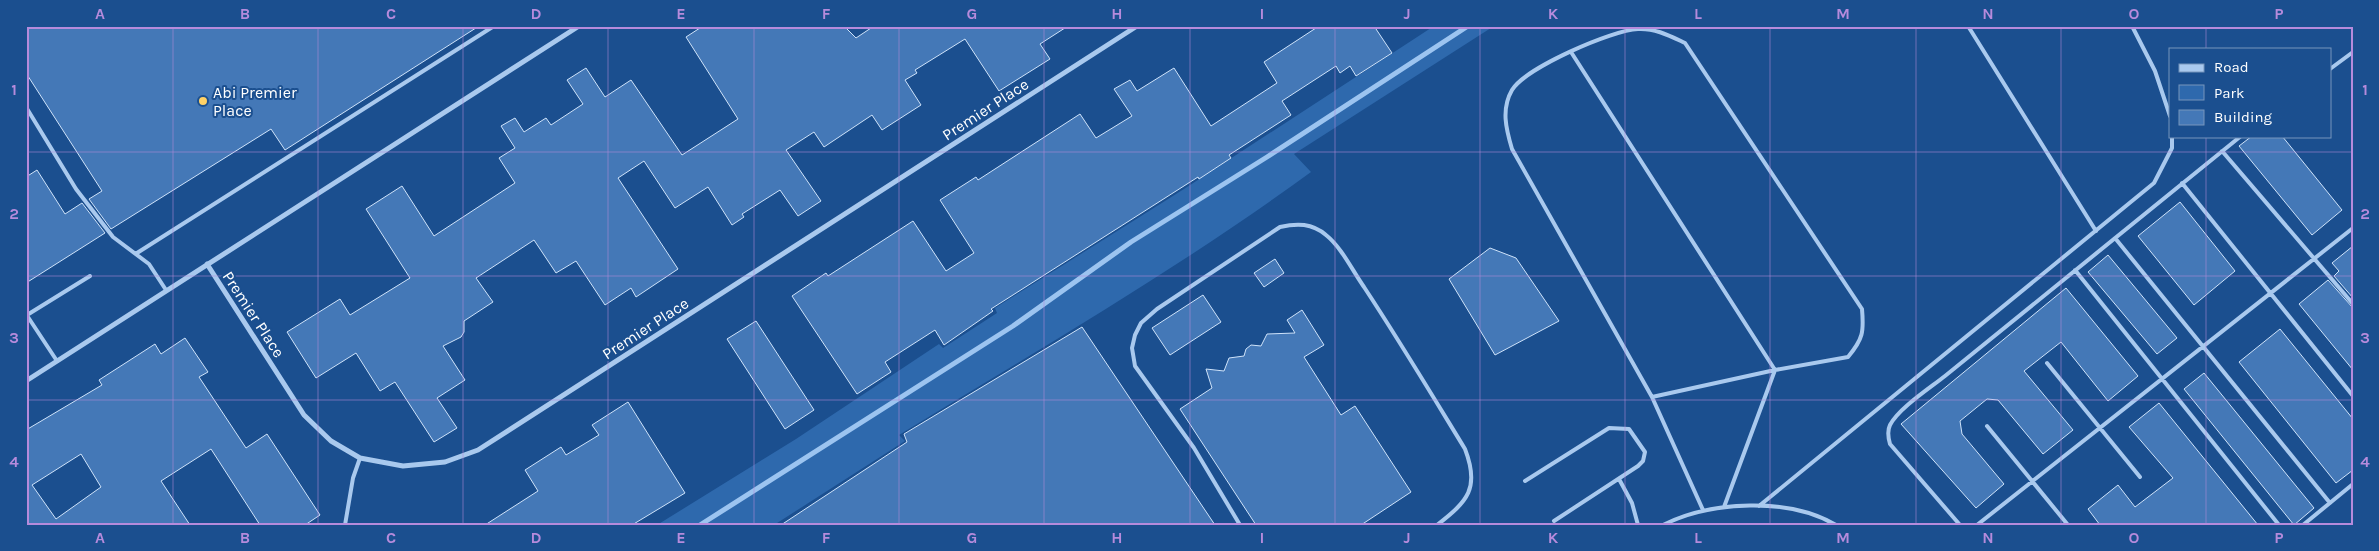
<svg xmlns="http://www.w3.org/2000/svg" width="2379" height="551" viewBox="0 0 2379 551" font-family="Karla,sans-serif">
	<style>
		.green { fill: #2e69ad }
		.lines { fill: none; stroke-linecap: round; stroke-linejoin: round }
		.stream { stroke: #9cc4f0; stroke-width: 5 }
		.building { fill: #4478b7; stroke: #cfe3fa; fill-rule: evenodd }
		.service { stroke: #a9c9ee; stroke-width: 4 }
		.minor { stroke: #a9c9ee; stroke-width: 5 }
		.grid { fill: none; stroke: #b68bdc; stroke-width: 1; stroke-opacity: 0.55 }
		.poi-dot { fill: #ffd166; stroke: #1b4f8f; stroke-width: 2 }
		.labels { text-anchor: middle; stroke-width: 4; stroke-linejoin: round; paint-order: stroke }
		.poi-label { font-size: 16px; fill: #fff; stroke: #1b4f8f; text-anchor: start }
		.street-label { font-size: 16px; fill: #fff; stroke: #1b4f8f }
		.neatline { fill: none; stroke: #b68bdc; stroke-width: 2 }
		.grid-label { font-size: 16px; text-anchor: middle; font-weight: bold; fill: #b68bdc }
	</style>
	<rect width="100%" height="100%" fill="#1b4f8f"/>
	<path class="green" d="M 1434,26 L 1494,26 L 1294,154 L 1311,172 C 1180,268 1038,350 899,435 L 905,441 L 774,525 L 657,525 L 796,439 L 939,344 L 943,348 L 997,313 L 995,308 L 1184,189 Z"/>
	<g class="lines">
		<path class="stream" d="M 700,525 L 1013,326 L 1131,242 L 1267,157 L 1468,26"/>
	</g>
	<path class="building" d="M 26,26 L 479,26 L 285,150 L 271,129 L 111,229 L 89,199 L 102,191 L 26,73 Z
		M 703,26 L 844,26 L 856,38 L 874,26 L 1068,26 L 1040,44 L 1050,59 L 999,91 L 965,39 L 915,70 L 917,73 L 905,80 L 921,105 L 882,130 L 872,115 L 824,147 L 814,132 L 786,150 L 821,201 L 798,216 L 780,190 L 742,214 L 744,217 L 732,225 L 708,187 L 675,208 L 644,161 L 618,178 L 678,269 L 636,297 L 631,288 L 605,305 L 576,261 L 556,273 L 534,240 L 476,278 L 493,302 L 464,321 L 464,332 L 461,337 L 443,346 L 465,380 L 437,398 L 457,428 L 434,442 L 395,382 L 380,391 L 356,353 L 316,378 L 287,332 L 340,299 L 350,315 L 410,278 L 366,209 L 402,186 L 434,236 L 515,183 L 499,158 L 515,148 L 501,126 L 515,118 L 524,132 L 546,118 L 551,125 L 583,104 L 567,80 L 586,68 L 605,97 L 631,80 L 682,155 L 738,119 L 686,37 Z
		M 1319,26 L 1374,26 L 1392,53 L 1356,76 L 1350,66 L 1340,73 L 1336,66 L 1282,101 L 1291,115 L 1229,155 L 1231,158 L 1199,179 L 1198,177 L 991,309 L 993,311 L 944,345 L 935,330 L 885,362 L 891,372 L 857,394 L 792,296 L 826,273 L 828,276 L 913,221 L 946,271 L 974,253 L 940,200 L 976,177 L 978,180 L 1080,114 L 1096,138 L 1132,116 L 1114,89 L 1130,80 L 1137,91 L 1174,68 L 1211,126 L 1277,83 L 1264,62 Z
		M 2252,136 L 2282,136 L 2342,210 L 2312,235 L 2239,146 Z
		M 37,170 L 65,214 L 82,203 L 105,233 L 26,283 L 26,177 Z
		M 2180,202 L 2235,271 L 2194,305 L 2138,236 Z
		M 2353,246 L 2353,298 L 2334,276 L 2339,271 L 2332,263 Z
		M 1490,248 L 1516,258 L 1559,321 L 1495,355 L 1449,279 Z
		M 2108,255 L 2177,338 L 2157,354 L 2088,272 Z
		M 1275,259 L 1284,273 L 1264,287 L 1254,273 Z
		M 2328,280 L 2353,308 L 2353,370 L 2299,304 Z
		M 2066,288 L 2138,376 L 2108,401 L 2061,342 L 2024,371 L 2073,430 L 2043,454 L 1998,400 L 1987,399 L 1960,421 L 1962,434 L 2004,484 L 1976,508 L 1901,424 Z
		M 1203,295 L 1221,322 L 1170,355 L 1152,328 Z
		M 1302,310 L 1324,345 L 1304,357 L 1341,415 L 1355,406 L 1411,492 L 1361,525 L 1256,525 L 1180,409 L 1212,388 L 1206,369 L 1224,371 L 1229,358 L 1244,356 L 1246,349 L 1251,345 L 1261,346 L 1267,334 L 1295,333 L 1287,320 Z
		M 756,321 L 814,410 L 785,429 L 727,339 Z
		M 1082,327 L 1215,525 L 781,525 L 907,442 L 904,434 Z
		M 2280,329 L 2353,419 L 2353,470 L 2336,483 L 2239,362 Z
		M 185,338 L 208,372 L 199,377 L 246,448 L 267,434 L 320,515 L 305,525 L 260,525 L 211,449 L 161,481 L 190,525 L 26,525 L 26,430 L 102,385 L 99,380 L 155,344 L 161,354 ZM 81,454 L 101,487 L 56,519 L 32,485 Z
		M 2204,373 L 2314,508 L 2294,525 L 2184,389 Z
		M 628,402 L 685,493 L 632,525 L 485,525 L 538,491 L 525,470 L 561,447 L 566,455 L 599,435 L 592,425 Z
		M 2159,403 L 2258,525 L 2100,525 L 2088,509 L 2118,485 L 2135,507 L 2173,478 L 2129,427 Z"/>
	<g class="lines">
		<path class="service" d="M 1968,26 L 2096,231
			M 2132,26 L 2155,71 L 2170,116
			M 1571,52 L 1775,370 L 1652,397
			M 2330,69 L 2353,52
			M 26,107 L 76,189 L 113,237 L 149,264 L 166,290
			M 2222,151 L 2353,304
			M 2182,183 L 2353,396
			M 2115,238 L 2330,503
			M 137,253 L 494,26
			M 2075,270 L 2279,525
			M 26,314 L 57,361
			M 27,315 L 90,276
			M 2047,363 L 2140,477
			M 1987,426 L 2068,525
			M 1619,479 L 1632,503 L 1638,525
			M 1525,481 L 1609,428 L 1629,429 L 1645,452 L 1643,461 L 1638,466 L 1554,521
			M 1759,506 L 2154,183 L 2172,148 L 2172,136
			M 1703,510 L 1652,397 L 1512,149 C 1506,129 1501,109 1512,90 C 1525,68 1612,30 1638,29 C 1655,28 1670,36 1685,43 L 1862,309 C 1864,332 1863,339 1848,357 L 1775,370 L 1724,507
			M 345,525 L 353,478 L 360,458
			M 1240,525 L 1194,448 L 1135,366 L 1132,348 L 1135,335 L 1141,323 L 1157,309 L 1280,227 C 1297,223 1312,223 1326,235 C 1342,248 1352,270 1364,287 C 1399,340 1432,395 1465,449 C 1480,488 1468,501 1437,525
			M 1663,525 C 1711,501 1789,497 1836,525
			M 1960,525 L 1890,444 C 1888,437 1887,431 1890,425 C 1899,408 1930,388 1945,376 L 2241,136
			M 1977,525 L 2353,228
			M 2303,525 L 2353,484"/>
		<path class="minor" d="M 207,264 L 304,415 L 331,441 L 360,458 L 403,466 L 445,462 L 478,450 L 1137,26
			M 26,381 L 579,26"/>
	</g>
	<path class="grid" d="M 173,26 L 173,525M 318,26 L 318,525M 463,26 L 463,525M 608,26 L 608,525M 754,26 L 754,525M 899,26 L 899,525M 1044,26 L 1044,525M 1190,26 L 1190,525M 1335,26 L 1335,525M 1480,26 L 1480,525M 1625,26 L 1625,525M 1770,26 L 1770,525M 1916,26 L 1916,525M 2061,26 L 2061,525M 2206,26 L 2206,49M 2206,136 L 2206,525M 26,152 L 2353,152M 26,276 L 2353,276M 26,400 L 2353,400"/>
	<circle class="poi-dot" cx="203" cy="101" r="5"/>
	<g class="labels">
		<g class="poi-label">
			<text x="213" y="98">Abi Premier<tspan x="213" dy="18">Place</tspan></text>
		</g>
		<g class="street-label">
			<text transform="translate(985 109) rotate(-33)" y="6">Premier Place</text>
			<text transform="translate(254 314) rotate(57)" y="6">Premier Place</text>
			<text transform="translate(645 328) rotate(-33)" y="6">Premier Place</text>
		</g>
	</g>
	<rect width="2379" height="551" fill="none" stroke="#1b4f8f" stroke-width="55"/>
	<rect x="2169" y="48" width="162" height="90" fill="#1b4f8f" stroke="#7695bc"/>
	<rect x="2179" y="64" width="25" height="8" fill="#a9c9ee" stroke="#7695bc"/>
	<text x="2214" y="72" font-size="15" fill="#ffffff">Road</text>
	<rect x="2179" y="85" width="25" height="15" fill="#2e69ad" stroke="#7695bc"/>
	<text x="2214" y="98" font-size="15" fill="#ffffff">Park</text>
	<rect x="2179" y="110" width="25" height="15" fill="#4478b7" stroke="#7695bc"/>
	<text x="2214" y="122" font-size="15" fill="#ffffff">Building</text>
	<rect x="28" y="28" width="2324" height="496" class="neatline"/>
	<g class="grid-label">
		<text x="100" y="19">A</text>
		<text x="245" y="19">B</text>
		<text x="391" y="19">C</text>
		<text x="536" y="19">D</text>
		<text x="681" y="19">E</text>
		<text x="826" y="19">F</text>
		<text x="972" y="19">G</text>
		<text x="1117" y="19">H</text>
		<text x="1262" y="19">I</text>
		<text x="1407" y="19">J</text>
		<text x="1553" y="19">K</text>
		<text x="1698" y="19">L</text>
		<text x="1843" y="19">M</text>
		<text x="1988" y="19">N</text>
		<text x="2134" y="19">O</text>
		<text x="2279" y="19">P</text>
		<text x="14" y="95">1</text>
		<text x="2365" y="95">1</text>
		<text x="14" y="219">2</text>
		<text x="2365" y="219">2</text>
		<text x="14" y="343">3</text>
		<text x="2365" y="343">3</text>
		<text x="14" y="467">4</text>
		<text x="2365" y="467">4</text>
		<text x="100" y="543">A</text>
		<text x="245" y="543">B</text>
		<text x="391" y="543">C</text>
		<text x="536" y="543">D</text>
		<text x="681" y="543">E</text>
		<text x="826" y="543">F</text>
		<text x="972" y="543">G</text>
		<text x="1117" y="543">H</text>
		<text x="1262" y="543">I</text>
		<text x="1407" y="543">J</text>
		<text x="1553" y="543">K</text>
		<text x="1698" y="543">L</text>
		<text x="1843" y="543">M</text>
		<text x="1988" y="543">N</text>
		<text x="2134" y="543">O</text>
		<text x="2279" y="543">P</text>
	</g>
</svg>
